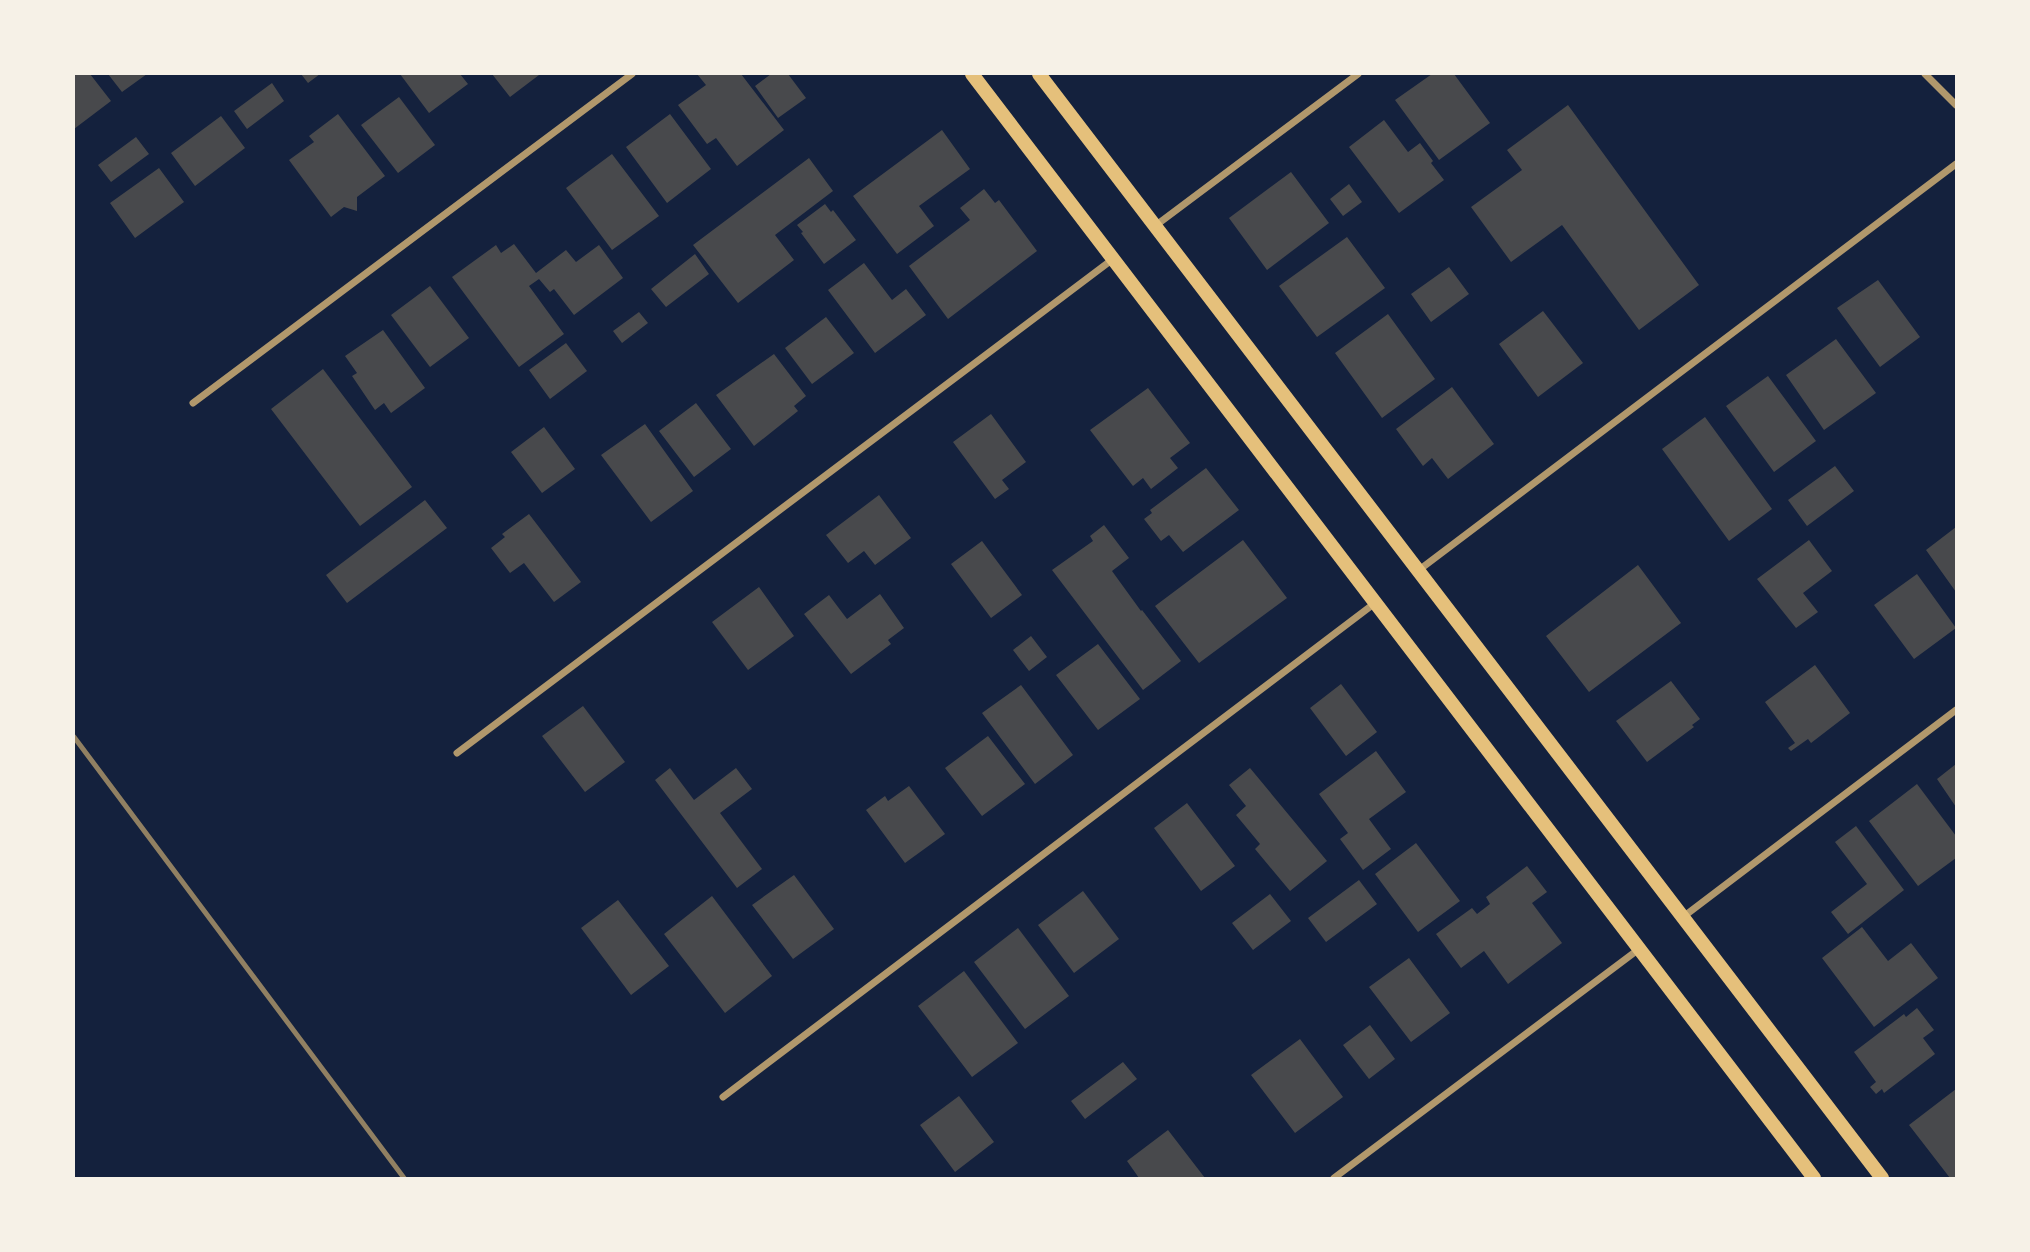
<svg xmlns="http://www.w3.org/2000/svg" width="2030" height="1252" viewBox="0 0 2030 1252" font-family="Karla,sans-serif">
	<style>
		.building { fill: #48494c }
		.lines { fill: none; stroke-linecap: round; stroke-linejoin: round }
		.minor { stroke: #b1986c; stroke-width: 7 }
		.secondary { stroke: #e5c07b; stroke-width: 14 }
		.rail { stroke: #918062; stroke-width: 5 }
	</style>
	<rect width="100%" height="100%" fill="#14213d"/>
	<path class="building" d="M 74,74 L 90,74 L 111,101 L 74,129 Z
		M 108,74 L 147,74 L 122,92 Z
		M 301,74 L 320,74 L 308,83 Z
		M 400,74 L 460,74 L 468,84 L 429,113 Z
		M 492,74 L 538,74 L 539,75 L 510,97 Z
		M 697,74 L 741,74 L 784,130 L 737,166 L 716,138 L 707,144 L 678,105 L 706,85 Z
		M 771,74 L 788,74 L 806,98 L 778,118 L 755,86 Z
		M 1432,74 L 1454,74 L 1490,123 L 1439,160 L 1395,100 Z
		M 272,83 L 284,101 L 247,129 L 234,111 Z
		M 399,97 L 435,145 L 398,173 L 361,125 Z
		M 1568,105 L 1699,285 L 1639,330 L 1562,225 L 1511,262 L 1471,207 L 1522,170 L 1507,150 Z
		M 338,114 L 385,176 L 357,197 L 357,211 L 344,207 L 331,217 L 289,160 L 314,142 L 309,136 Z
		M 670,114 L 711,169 L 667,203 L 626,147 Z
		M 221,116 L 245,148 L 195,186 L 171,153 Z
		M 1384,120 L 1408,152 L 1420,143 L 1433,161 L 1431,163 L 1444,180 L 1399,213 L 1349,147 Z
		M 942,130 L 970,169 L 919,206 L 934,226 L 897,254 L 853,196 Z
		M 136,137 L 149,154 L 111,182 L 98,165 Z
		M 612,154 L 659,216 L 612,250 L 566,188 Z
		M 809,158 L 833,191 L 775,235 L 794,260 L 738,303 L 693,245 Z
		M 159,168 L 184,202 L 135,238 L 110,203 Z
		M 1291,172 L 1329,223 L 1267,270 L 1229,218 Z
		M 1349,184 L 1362,202 L 1343,216 L 1330,199 Z
		M 984,189 L 995,203 L 999,200 L 1037,251 L 948,319 L 909,266 L 970,220 L 960,208 Z
		M 825,204 L 831,212 L 833,210 L 856,240 L 824,264 L 801,233 L 803,232 L 797,225 Z
		M 1347,237 L 1385,288 L 1317,337 L 1279,286 Z
		M 514,244 L 536,273 L 566,250 L 576,262 L 599,245 L 623,278 L 574,315 L 554,289 L 550,292 L 539,279 L 529,286 L 564,334 L 519,367 L 452,277 L 496,245 L 501,253 Z
		M 695,254 L 709,274 L 666,307 L 651,289 Z
		M 864,263 L 892,300 L 906,289 L 926,315 L 875,353 L 828,290 Z
		M 1449,267 L 1469,294 L 1431,322 L 1411,294 Z
		M 1878,280 L 1920,337 L 1880,367 L 1837,308 Z
		M 430,286 L 469,338 L 430,367 L 391,315 Z
		M 1543,311 L 1583,363 L 1538,397 L 1499,344 Z
		M 639,312 L 648,323 L 622,343 L 613,331 Z
		M 1388,314 L 1435,379 L 1382,418 L 1335,353 Z
		M 826,317 L 854,353 L 812,384 L 785,348 Z
		M 383,330 L 425,388 L 391,413 L 384,403 L 375,410 L 352,376 L 357,373 L 345,356 Z
		M 1836,339 L 1876,393 L 1824,430 L 1786,375 Z
		M 566,343 L 587,371 L 550,399 L 529,370 Z
		M 774,354 L 806,396 L 794,406 L 798,411 L 754,446 L 716,395 Z
		M 323,369 L 412,487 L 360,526 L 271,409 Z
		M 1768,376 L 1816,441 L 1774,472 L 1726,406 Z
		M 1452,387 L 1494,444 L 1448,479 L 1432,458 L 1423,466 L 1396,429 Z
		M 1148,388 L 1190,443 L 1170,458 L 1178,468 L 1151,489 L 1143,478 L 1133,486 L 1090,430 Z
		M 696,403 L 731,449 L 694,477 L 659,431 Z
		M 991,414 L 1026,462 L 1002,480 L 1009,489 L 995,499 L 953,442 Z
		M 1705,417 L 1772,509 L 1729,541 L 1662,449 Z
		M 645,424 L 693,491 L 651,522 L 601,455 Z
		M 544,427 L 575,469 L 542,493 L 511,452 Z
		M 1835,466 L 1854,491 L 1807,526 L 1788,500 Z
		M 1206,468 L 1239,510 L 1183,552 L 1169,535 L 1161,541 L 1144,519 L 1152,513 L 1150,510 Z
		M 879,495 L 911,538 L 875,565 L 864,551 L 848,563 L 826,535 Z
		M 425,500 L 447,528 L 347,603 L 326,575 Z
		M 529,514 L 581,582 L 554,602 L 524,563 L 510,573 L 491,548 L 505,537 L 502,534 Z
		M 1104,525 L 1129,558 L 1112,571 L 1141,611 L 1142,610 L 1181,661 L 1143,690 L 1052,570 L 1093,541 L 1090,536 Z
		M 1956,527 L 1956,592 L 1926,550 Z
		M 1243,540 L 1287,598 L 1199,663 L 1155,606 Z
		M 1809,540 L 1832,571 L 1803,593 L 1818,612 L 1796,628 L 1757,579 Z
		M 982,541 L 1022,595 L 991,618 L 951,564 Z
		M 1638,565 L 1681,623 L 1589,692 L 1546,636 Z
		M 1917,574 L 1956,628 L 1914,659 L 1874,605 Z
		M 759,587 L 794,636 L 748,670 L 712,622 Z
		M 880,594 L 904,628 L 888,640 L 891,644 L 851,674 L 804,614 L 829,595 L 847,619 Z
		M 1031,636 L 1047,657 L 1029,671 L 1013,650 Z
		M 1098,644 L 1140,699 L 1098,730 L 1056,675 Z
		M 1815,665 L 1850,713 L 1811,743 L 1808,739 L 1791,751 L 1788,748 L 1795,743 L 1765,702 Z
		M 1671,681 L 1700,719 L 1692,725 L 1694,727 L 1647,762 L 1616,721 Z
		M 1341,684 L 1377,732 L 1346,756 L 1310,708 Z
		M 1021,685 L 1073,755 L 1035,784 L 982,713 Z
		M 583,706 L 625,762 L 585,792 L 542,736 Z
		M 988,736 L 1025,784 L 982,816 L 945,768 Z
		M 1376,751 L 1406,792 L 1369,819 L 1391,849 L 1363,870 L 1340,839 L 1348,833 L 1319,794 Z
		M 1956,764 L 1956,807 L 1937,779 Z
		M 670,768 L 694,800 L 736,768 L 752,789 L 720,813 L 762,869 L 737,888 L 655,780 Z
		M 1250,768 L 1327,861 L 1290,891 L 1255,849 L 1260,844 L 1236,815 L 1246,806 L 1229,785 Z
		M 1917,784 L 1956,836 L 1956,858 L 1918,886 L 1869,821 Z
		M 909,786 L 945,834 L 905,863 L 866,810 L 885,796 L 888,801 Z
		M 1187,803 L 1235,866 L 1201,891 L 1154,828 Z
		M 1856,826 L 1904,890 L 1848,934 L 1831,912 L 1867,884 L 1835,842 Z
		M 1416,843 L 1460,901 L 1418,932 L 1375,874 Z
		M 1527,866 L 1547,892 L 1532,903 L 1562,943 L 1508,984 L 1484,951 L 1461,968 L 1436,934 L 1472,908 L 1477,914 L 1490,904 L 1486,897 Z
		M 794,875 L 834,929 L 793,959 L 752,905 Z
		M 1359,880 L 1377,904 L 1326,942 L 1308,918 Z
		M 1083,891 L 1119,939 L 1074,973 L 1038,925 Z
		M 1270,894 L 1291,921 L 1253,950 L 1232,923 Z
		M 712,896 L 772,976 L 725,1013 L 664,934 Z
		M 618,900 L 669,966 L 631,995 L 581,928 Z
		M 1862,927 L 1888,961 L 1911,943 L 1938,978 L 1874,1027 L 1822,958 Z
		M 1018,928 L 1069,996 L 1025,1029 L 974,962 Z
		M 1409,958 L 1450,1013 L 1411,1042 L 1369,987 Z
		M 964,971 L 1018,1043 L 972,1077 L 918,1006 Z
		M 1917,1008 L 1934,1030 L 1923,1038 L 1935,1054 L 1884,1093 L 1882,1089 L 1876,1094 L 1870,1087 L 1876,1082 L 1854,1052 L 1904,1014 L 1906,1017 Z
		M 1370,1025 L 1395,1059 L 1369,1079 L 1343,1045 Z
		M 1300,1039 L 1343,1097 L 1295,1133 L 1251,1075 Z
		M 1123,1062 L 1137,1079 L 1085,1119 L 1071,1101 Z
		M 1956,1089 L 1956,1178 L 1950,1178 L 1909,1125 Z
		M 959,1096 L 994,1142 L 955,1172 L 920,1125 Z
		M 1168,1130 L 1205,1178 L 1139,1178 L 1127,1161 Z"/>
	<g class="lines">
		<path class="minor" d="M 1925,74 L 1956,105
			M 1155,226 L 1358,74
			M 193,403 L 632,74
			M 1419,570 L 1956,164
			M 457,753 L 1113,259
			M 1683,917 L 1956,710
			M 723,1097 L 1375,603
			M 1334,1178 L 1639,949"/>
		<path class="secondary" d="M 972,74 L 1814,1178
			M 1039,74 L 1882,1178"/>
		<path class="rail" d="M 74,737 L 404,1178"/>
	</g>
	<rect width="2030" height="1252" fill="none" stroke="#f6f1e7" stroke-width="150"/>
</svg>
